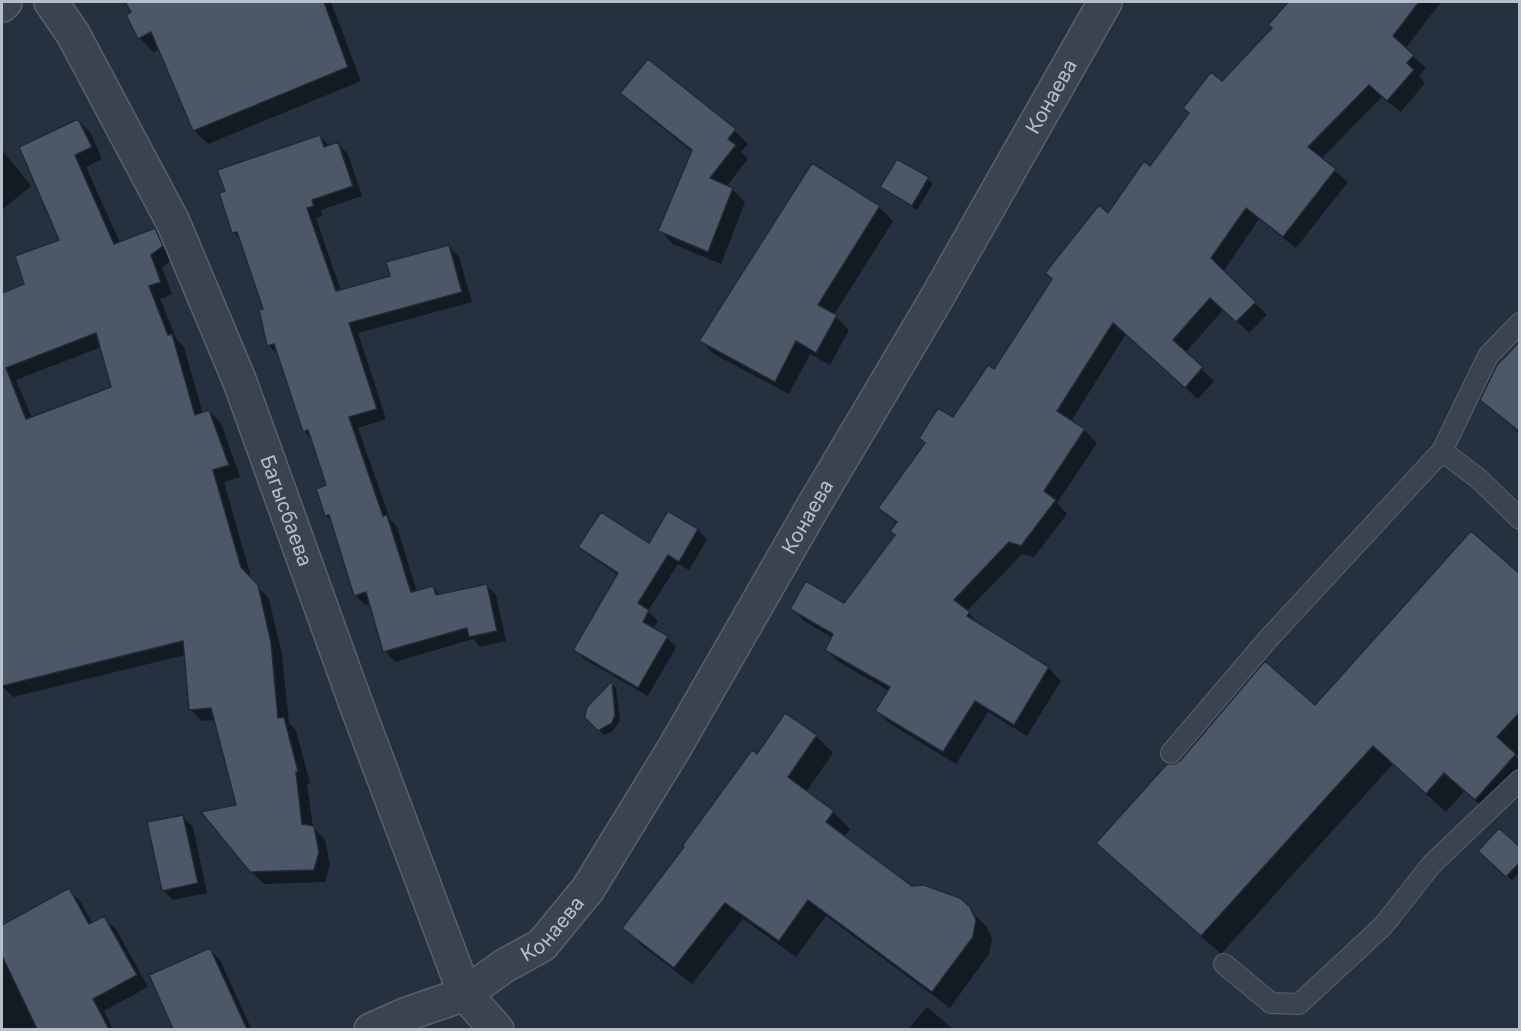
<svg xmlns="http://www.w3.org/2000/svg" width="1521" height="1031" viewBox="0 0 1521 1031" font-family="Inter,sans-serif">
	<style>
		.shadow { fill: #0007; fill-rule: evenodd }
		.building { fill: #4c5868; stroke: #202a36; stroke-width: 1.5; fill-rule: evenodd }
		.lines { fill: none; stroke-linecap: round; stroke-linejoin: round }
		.service-casing { stroke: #57616d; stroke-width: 22 }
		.minor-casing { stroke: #57616d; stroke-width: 36 }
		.tertiary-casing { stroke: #57616d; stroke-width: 36 }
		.service { stroke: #3a434f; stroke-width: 20 }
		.minor { stroke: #3a434f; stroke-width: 33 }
		.tertiary { stroke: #3a434f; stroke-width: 33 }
		.labels { text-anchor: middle; stroke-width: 4.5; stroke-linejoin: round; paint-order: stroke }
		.street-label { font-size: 20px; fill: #b6beca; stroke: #1e2834 }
	</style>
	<rect width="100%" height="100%" fill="#26313f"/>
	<path class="shadow" d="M 127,2 L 218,2 L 219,4 L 226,2 L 331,2 L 361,81 L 208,144 L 194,130 L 160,49 L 153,52 L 140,38 L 128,15 L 133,13 Z
		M 1290,2 L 1441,2 L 1405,49 L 1426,68 L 1419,76 L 1425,83 L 1401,112 L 1382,97 L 1321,159 L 1348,182 L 1296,248 L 1259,219 L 1223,272 L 1267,315 L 1249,333 L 1224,309 L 1185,353 L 1214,381 L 1198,399 L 1126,334 L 1071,421 L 1084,430 L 1097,443 L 1057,503 L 1067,514 L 1034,557 L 1022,554 L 967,611 L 981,626 L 1049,668 L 1061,681 L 1027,736 L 988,712 L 956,764 L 889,723 L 877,711 L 889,691 L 839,662 L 826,650 L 833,638 L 804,621 L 792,609 L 845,605 L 896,536 L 897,524 L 880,508 L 995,371 L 1108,215 L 1223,83 L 1273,28 L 1270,25 Z
		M 648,61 L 735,131 L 748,144 L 741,152 L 748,159 L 726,187 L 732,189 L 745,202 L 721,264 L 673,244 L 660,230 L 692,152 L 635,106 L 622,93 Z
		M 78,120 L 90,132 L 102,159 L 86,167 L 120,243 L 154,229 L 166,241 L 174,258 L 162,268 L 172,294 L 160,299 L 177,340 L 184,347 L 203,414 L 209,411 L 221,423 L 240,477 L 224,482 L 252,581 L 269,599 L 282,655 L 289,723 L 296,730 L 310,783 L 307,784 L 313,827 L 325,840 L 330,865 L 325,882 L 264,884 L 251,871 L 238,806 L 216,720 L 202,721 L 190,709 L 185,655 L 13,697 L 2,686 L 2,295 L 26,285 L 61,241 ZM 101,347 L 112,388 L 32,418 L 16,380 Z
		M 320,136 L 330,147 L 338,144 L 348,154 L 362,196 L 321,210 L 323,216 L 316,218 L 341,291 L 391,277 L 449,246 L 459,257 L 472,302 L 358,333 L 386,419 L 358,428 L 390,519 L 397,527 L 417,592 L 433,587 L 440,595 L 486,585 L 496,595 L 506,641 L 480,647 L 473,639 L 395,662 L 385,651 L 371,603 L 365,605 L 355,595 L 333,522 L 326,516 L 328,486 L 312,440 L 304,431 L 279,356 L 269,345 L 265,310 L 241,240 L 234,233 Z
		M 2,150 L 31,186 L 2,210 Z
		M 897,161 L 933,183 L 917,210 L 882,187 Z
		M 812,165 L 879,207 L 893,221 L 834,315 L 849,330 L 830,365 L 810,354 L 789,394 L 714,354 L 701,341 Z
		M 1520,343 L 1520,434 L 1482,400 Z
		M 668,513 L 698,530 L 707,539 L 689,570 L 678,564 L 648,611 L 658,621 L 653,629 L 667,638 L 676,647 L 648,696 L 584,659 L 575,649 L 618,575 L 590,556 L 580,547 L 650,545 Z
		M 1520,576 L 1520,752 L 1516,757 L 1520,760 L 1520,790 L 1495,818 L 1464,791 L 1446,812 L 1393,764 L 1221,954 L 1117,862 L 1175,766 L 1315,707 Z
		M 612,683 L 616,688 L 620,720 L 613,731 L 604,735 L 587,718 Z
		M 816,736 L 833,753 L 806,792 L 833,812 L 850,829 L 844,837 L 912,888 L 959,899 L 986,926 L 992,939 L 989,954 L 950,1008 L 826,916 L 796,957 L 743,919 L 692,984 L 641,945 L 624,928 L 758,756 Z
		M 183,817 L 193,827 L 207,893 L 173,900 L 163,890 Z
		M 1520,849 L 1520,872 L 1512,880 L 1485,856 Z
		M 68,889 L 80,901 L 93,924 L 104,918 L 116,929 L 148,987 L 104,1011 L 113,1030 L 2,1030 L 2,927 Z
		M 210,950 L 220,960 L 252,1030 L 176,1030 L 151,976 Z
		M 927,1007 L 954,1030 L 908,1030 Z"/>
	<path class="building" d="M 125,2 L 324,2 L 348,67 L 193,131 L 151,32 L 138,39 L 126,15 L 131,12 Z
		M 1288,2 L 1419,2 L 1393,36 L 1414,55 L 1407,63 L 1414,70 L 1387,101 L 1369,85 L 1308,147 L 1336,169 L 1283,237 L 1246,208 L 1211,258 L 1256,302 L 1236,322 L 1210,298 L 1173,340 L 1203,367 L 1185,388 L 1113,323 L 1057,411 L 1085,429 L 1044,491 L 1056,500 L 1021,546 L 1009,542 L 954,600 L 970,612 L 967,616 L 1049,667 L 1014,725 L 975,701 L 943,752 L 875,711 L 890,687 L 825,650 L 833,634 L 790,609 L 806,581 L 844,603 L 895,535 L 890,531 L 897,522 L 878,508 L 925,443 L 919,438 L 938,408 L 953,417 L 988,365 L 994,369 L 1052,279 L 1045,273 L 1099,205 L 1108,213 L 1144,161 L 1150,166 L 1189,113 L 1183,108 L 1211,72 L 1222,81 L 1272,28 L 1268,25 Z
		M 648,59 L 736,129 L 728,139 L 736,145 L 710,178 L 733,188 L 708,252 L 658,231 L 692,150 L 620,93 Z
		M 78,119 L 92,147 L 75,155 L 114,244 L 155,228 L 163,246 L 151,255 L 161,282 L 149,286 L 168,335 L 172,334 L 195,415 L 209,410 L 229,465 L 213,470 L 241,567 L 258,585 L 271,642 L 278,718 L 284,717 L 298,771 L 296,772 L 302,824 L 314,826 L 319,852 L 314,870 L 250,872 L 201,812 L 236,805 L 211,708 L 189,710 L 183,641 L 2,686 L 2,293 L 24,284 L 15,256 L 59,240 L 19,147 ZM 96,333 L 111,387 L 26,419 L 6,368 Z
		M 320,135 L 324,147 L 338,142 L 353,186 L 312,200 L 314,206 L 307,208 L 336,291 L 390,276 L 386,262 L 449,245 L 462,292 L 349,323 L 377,409 L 349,417 L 383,516 L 387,515 L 411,592 L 433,586 L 436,595 L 487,584 L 497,631 L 469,637 L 467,628 L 383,652 L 366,592 L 354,596 L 329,515 L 325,516 L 316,489 L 326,485 L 308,430 L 303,432 L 274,344 L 267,346 L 259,310 L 263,309 L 237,232 L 232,233 L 219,193 L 225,191 L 217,170 Z
		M 897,159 L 929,177 L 912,206 L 880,187 Z
		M 812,163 L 880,206 L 818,305 L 837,315 L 816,353 L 796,341 L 775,382 L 699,341 Z
		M 1520,341 L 1520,432 L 1480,400 L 1497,365 Z
		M 668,511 L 698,529 L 679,562 L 668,555 L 638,603 L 649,610 L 643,622 L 668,636 L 638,688 L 573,650 L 618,573 L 578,547 L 601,512 L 649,543 Z
		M 1471,531 L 1520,574 L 1520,712 L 1497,737 L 1516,754 L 1475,800 L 1444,773 L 1426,794 L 1373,746 L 1201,936 L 1096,843 L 1167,764 L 1174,764 L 1180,761 L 1265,661 L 1315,705 Z
		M 612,681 L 615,715 L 612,723 L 598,731 L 585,718 L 586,710 L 588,706 Z
		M 785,713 L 817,735 L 788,777 L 834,811 L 826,822 L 912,886 L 924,885 L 960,898 L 970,907 L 976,920 L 973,937 L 932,992 L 808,900 L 779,941 L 725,903 L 674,968 L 622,928 L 684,847 L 682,846 L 752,750 L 757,754 Z
		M 183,815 L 198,883 L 162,891 L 147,822 Z
		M 1499,828 L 1520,847 L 1520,862 L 1506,877 L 1478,851 Z
		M 69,888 L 89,924 L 104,916 L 137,975 L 93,999 L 109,1029 L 37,1029 L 2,956 L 2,925 Z
		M 210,948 L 247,1029 L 173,1029 L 149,975 Z"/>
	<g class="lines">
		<defs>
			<path id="service" d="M 1442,451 L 1479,479 L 1520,519
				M 1171,753 L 1269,638 L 1442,451 L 1488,356 L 1520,323
				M 1224,964 L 1271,1003 L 1299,1004 L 1383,926 L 1432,864 L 1520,780"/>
			<path id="minor" d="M 2,5 L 5,2
				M 371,1030 L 407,1014 L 465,994"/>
			<g id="tertiary">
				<path id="s1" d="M 51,2 L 73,34 L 173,222 L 240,382 L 356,704 L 465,994 L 497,1030"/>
				<path id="s2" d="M 465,994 L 504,966 L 542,945 L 588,889 L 675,747 L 814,505 L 935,301 L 1105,2"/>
			</g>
		</defs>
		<use href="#service" class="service-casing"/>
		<use href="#minor" class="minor-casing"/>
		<use href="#tertiary" class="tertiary-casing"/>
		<use href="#service" class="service"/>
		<use href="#minor" class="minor"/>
		<use href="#tertiary" class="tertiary"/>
	</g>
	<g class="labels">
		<g class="street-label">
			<text dy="7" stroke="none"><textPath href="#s2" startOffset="1082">Конаева</textPath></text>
			<text dy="7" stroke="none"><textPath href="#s1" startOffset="562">Багысбаева</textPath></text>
			<text dy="7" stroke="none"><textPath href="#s2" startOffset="596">Конаева</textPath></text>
			<text dy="7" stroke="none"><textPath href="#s2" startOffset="110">Конаева</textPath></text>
		</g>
	</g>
	<rect width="1521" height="1031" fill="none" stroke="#b6beca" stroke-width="6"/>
</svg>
